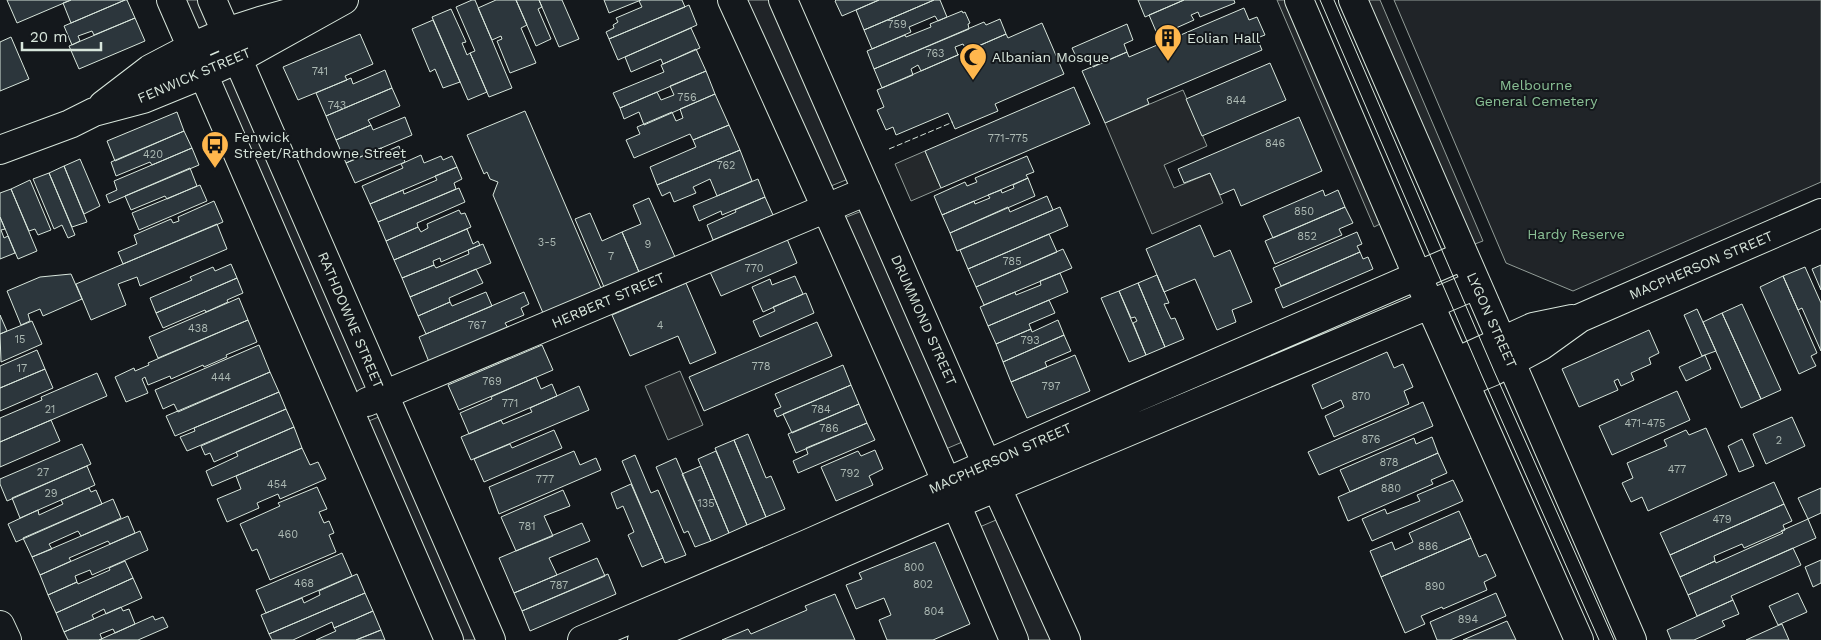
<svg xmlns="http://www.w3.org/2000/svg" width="1821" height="640" viewBox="0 0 1821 640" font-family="'Work Sans',sans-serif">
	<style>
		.green { fill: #202428; stroke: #939e99 }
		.parking { fill: #24282b; stroke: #939e99 }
		.building { fill: #2c363c; stroke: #d8e6dc }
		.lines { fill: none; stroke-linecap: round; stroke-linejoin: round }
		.minor-casing { stroke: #d8e6dc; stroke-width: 30 }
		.minor { stroke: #14181c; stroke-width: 28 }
		.tram { stroke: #d8e6dc; stroke-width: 1 }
		.fence { stroke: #d8e6dc; stroke-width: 1; stroke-dasharray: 6 2.5; stroke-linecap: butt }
		.labels { text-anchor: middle; stroke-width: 4; stroke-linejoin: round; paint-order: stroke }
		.number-label { font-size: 11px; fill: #adbab4 }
		.poi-label { font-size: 14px; fill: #d8e6dc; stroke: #14181c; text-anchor: start }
		.street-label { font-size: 14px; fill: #d8e6dc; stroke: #14181c }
		.park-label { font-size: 14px; fill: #8ac095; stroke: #14181c }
	</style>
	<rect width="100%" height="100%" fill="#14181c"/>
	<path class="green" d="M 179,0 L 204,0 L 216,28 L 195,38 Z
		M 743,0 L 775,0 L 853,177 L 826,188 Z
		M 1394,0 L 1821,0 L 1821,182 L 1573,291 L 1506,263 Z
		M 234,70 L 371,387 L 351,396 L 212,79 Z
		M 867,209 L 967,440 L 941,451 L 839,220 Z
		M 381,416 L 483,640 L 456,640 L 364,423 Z
		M 1003,517 L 1056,640 L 1024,640 L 975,529 Z"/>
	<path class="parking" d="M 1277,0 L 1287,0 L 1382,223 L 1374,227 Z
		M 1367,0 L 1380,0 L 1483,241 L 1472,245 Z
		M 1183,90 L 1207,146 L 1164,165 L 1174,188 L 1210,173 L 1223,203 L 1152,234 L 1105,123 Z
		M 925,151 L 941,188 L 911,201 L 895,164 Z
		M 680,371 L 703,425 L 668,440 L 645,386 Z"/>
	<path class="building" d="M 7,0 L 71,0 L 17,23 Z
		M 71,0 L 125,0 L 71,23 L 63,3 Z
		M 125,0 L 127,0 L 135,18 L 94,35 L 92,31 L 78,36 L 80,41 L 72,45 L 64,26 Z
		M 472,0 L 475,0 L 512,88 L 489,97 L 470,53 L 475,51 L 456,7 Z
		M 496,0 L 516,0 L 527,25 L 521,28 L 536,63 L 510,73 L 497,41 L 502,39 L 501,36 L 492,40 L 478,8 Z
		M 516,0 L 539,0 L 542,7 L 538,9 L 551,39 L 536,46 Z
		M 539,0 L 562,0 L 579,39 L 559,47 Z
		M 604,0 L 641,0 L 609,13 Z
		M 641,0 L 682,0 L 685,7 L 609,39 L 606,32 L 614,28 L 613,25 L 618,22 L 616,18 L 642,7 L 639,1 Z
		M 836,0 L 879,0 L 842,16 L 835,1 Z
		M 879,0 L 934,0 L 864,30 L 856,10 Z
		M 934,0 L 940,0 L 947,17 L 938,21 L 935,16 L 909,27 L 911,32 L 872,49 L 864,30 Z
		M 1138,0 L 1184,0 L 1145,17 Z
		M 1184,0 L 1234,0 L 1235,3 L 1200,17 L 1198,12 L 1191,15 L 1194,20 L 1158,36 L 1149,15 Z
		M 689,5 L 697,25 L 618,60 L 609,39 Z
		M 1244,8 L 1249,20 L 1257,17 L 1265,35 L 1257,38 L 1262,50 L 1147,99 L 1149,104 L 1105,123 L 1082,71 L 1127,52 L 1129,57 Z
		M 451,9 L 466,42 L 462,43 L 467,55 L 470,53 L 487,92 L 468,100 L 432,17 Z
		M 962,11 L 963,13 L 965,12 L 970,23 L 968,24 L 969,29 L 874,69 L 867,51 L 905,35 L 906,37 L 931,27 L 930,24 Z
		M 135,18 L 145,41 L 79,69 L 69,46 Z
		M 1000,19 L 1006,34 L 967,51 L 963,44 L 955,47 L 958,55 L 921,71 L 918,65 L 911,69 L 913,75 L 882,88 L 874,69 L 984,22 L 986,25 Z
		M 433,20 L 460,82 L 443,88 L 435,69 L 430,72 L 412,29 Z
		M 1042,23 L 1064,74 L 995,104 L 998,111 L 955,129 L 948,113 L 896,135 L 893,127 L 886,130 L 877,110 L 884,107 L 877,90 L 1006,34 L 1008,38 Z
		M 1127,24 L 1133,40 L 1124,44 L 1127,52 L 1093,67 L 1089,59 L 1079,63 L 1072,48 Z
		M 691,28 L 700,48 L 663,64 L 661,59 L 631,72 L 625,57 Z
		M 360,34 L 373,64 L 345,76 L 347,80 L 298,100 L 283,67 Z
		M 11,37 L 29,79 L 0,91 L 0,42 Z
		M 696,49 L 706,71 L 620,108 L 613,93 L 664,72 L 661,65 Z
		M 1270,63 L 1286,100 L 1202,136 L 1186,99 Z
		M 385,70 L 392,88 L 326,116 L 316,93 L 351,78 L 353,84 Z
		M 706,71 L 715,94 L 644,125 L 639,112 L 624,119 L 620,108 L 657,92 L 661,100 L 674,95 L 670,86 Z
		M 1074,87 L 1090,124 L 941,188 L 925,151 Z
		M 392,88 L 400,106 L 368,120 L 371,125 L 336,140 L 326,116 Z
		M 715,94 L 729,125 L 693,140 L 690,134 L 634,158 L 626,140 L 640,134 L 637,127 L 672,112 L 676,121 L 683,118 L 680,109 Z
		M 525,111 L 601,288 L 543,313 L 493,195 L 498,182 L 490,179 L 487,172 L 484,174 L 467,135 Z
		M 177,112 L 184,131 L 115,161 L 107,141 Z
		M 405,117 L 412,135 L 346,163 L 336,140 L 371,125 L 373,130 Z
		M 1299,117 L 1322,171 L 1241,206 L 1234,189 L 1220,195 L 1210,173 L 1184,183 L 1178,169 Z
		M 729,125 L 740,150 L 657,185 L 650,167 L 696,147 L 693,140 Z
		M 184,131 L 192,148 L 152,165 L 150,162 L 116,176 L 111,162 Z
		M 399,146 L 405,162 L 355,183 L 346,163 L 381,148 L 383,153 Z
		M 192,148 L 199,165 L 109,203 L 106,195 L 117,190 L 114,181 Z
		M 740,150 L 752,181 L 717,196 L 710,179 L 693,187 L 696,193 L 674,202 L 670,192 L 662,196 L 657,185 Z
		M 421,155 L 424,163 L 441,156 L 443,160 L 452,156 L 457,167 L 370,204 L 362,186 L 403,168 L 401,164 Z
		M 1027,156 L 1034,172 L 1026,175 L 1028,178 L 942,215 L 934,196 L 965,182 L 967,186 L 977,182 L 975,178 Z
		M 80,159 L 100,206 L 84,214 L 64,166 Z
		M 64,166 L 87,222 L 72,227 L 49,173 Z
		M 457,167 L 462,179 L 454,183 L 456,189 L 378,222 L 370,204 L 403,190 L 404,194 L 437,180 L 435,176 Z
		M 190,168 L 197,186 L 167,199 L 165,196 L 131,210 L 125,196 Z
		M 49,173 L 75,235 L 68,238 L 62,225 L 54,229 L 33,179 Z
		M 1028,178 L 1035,196 L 950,233 L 942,215 L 974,201 L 975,204 L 990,198 L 988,195 L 1001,190 L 1002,193 L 1014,188 L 1013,185 Z
		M 758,179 L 765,197 L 722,215 L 721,211 L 699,221 L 693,206 Z
		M 30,180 L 51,230 L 38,235 L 35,229 L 29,231 L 11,189 Z
		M 200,185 L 207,201 L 139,230 L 132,213 Z
		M 459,188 L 465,202 L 417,223 L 418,227 L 386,241 L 378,222 Z
		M 11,189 L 37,251 L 18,259 L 0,217 L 0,193 Z
		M 1323,190 L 1325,196 L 1338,190 L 1345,207 L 1273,238 L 1263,216 Z
		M 1047,196 L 1053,210 L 957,251 L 950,233 L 1008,207 L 1010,212 Z
		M 765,197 L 773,215 L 713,240 L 707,225 L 736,212 L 735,210 Z
		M 649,198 L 675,257 L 639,272 L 622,232 L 641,224 L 633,205 Z
		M 214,201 L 223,222 L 123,264 L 118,252 L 137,244 L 134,235 L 171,219 L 173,223 L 179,221 L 178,217 Z
		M 1060,207 L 1068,226 L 968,269 L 960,250 Z
		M 1345,207 L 1353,223 L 1339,229 L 1342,235 L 1275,264 L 1265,241 Z
		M 459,210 L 461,214 L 465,213 L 471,227 L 394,260 L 386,241 L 418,227 L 421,232 L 428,228 L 427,224 Z
		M 590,213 L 602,241 L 622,232 L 639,272 L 604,287 L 575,219 Z
		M 0,217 L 5,229 L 1,230 L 4,238 L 8,236 L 15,253 L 0,259 Z
		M 217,224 L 227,249 L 140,286 L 137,277 L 118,284 L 126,305 L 91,320 L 76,284 Z
		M 1200,225 L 1214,257 L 1230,250 L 1252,302 L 1232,310 L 1236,322 L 1217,330 L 1195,279 L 1164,292 L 1146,249 Z
		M 467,229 L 473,244 L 478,241 L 480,245 L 441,262 L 440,258 L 433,261 L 434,265 L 402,278 L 394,260 Z
		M 1357,232 L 1362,244 L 1357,246 L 1360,252 L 1281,286 L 1273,268 Z
		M 1049,234 L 1057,252 L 976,287 L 968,269 Z
		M 787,239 L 797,263 L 721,296 L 710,272 Z
		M 483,244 L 491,263 L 410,297 L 402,278 L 434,265 L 436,268 L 469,254 L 468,250 Z
		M 1063,249 L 1072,268 L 984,305 L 976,287 Z
		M 1360,252 L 1363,259 L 1368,257 L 1373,269 L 1283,308 L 1275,289 Z
		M 231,264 L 237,278 L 156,313 L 150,298 L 192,280 L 190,277 L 213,267 L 215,271 Z
		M 1821,265 L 1821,290 L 1812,269 Z
		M 1805,267 L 1821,303 L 1821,351 L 1802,308 L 1798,310 L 1783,276 Z
		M 476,269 L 483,283 L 449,298 L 450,302 L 418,316 L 410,297 Z
		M 1060,273 L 1068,292 L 988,326 L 980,307 L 1015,292 L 1016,295 L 1041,285 L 1040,281 Z
		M 71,274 L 82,299 L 43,316 L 40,309 L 28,314 L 30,321 L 21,325 L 7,291 L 40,277 Z
		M 1157,275 L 1169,303 L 1164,304 L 1171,319 L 1175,318 L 1184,339 L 1165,347 L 1138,283 Z
		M 795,276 L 803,294 L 763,312 L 752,287 L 770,279 L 772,285 Z
		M 1783,276 L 1817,353 L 1811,356 L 1816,366 L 1799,374 L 1760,287 Z
		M 237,278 L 243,293 L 227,300 L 228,302 L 206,312 L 205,310 L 163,328 L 156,313 Z
		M 686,283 L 716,353 L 690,364 L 678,336 L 630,356 L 612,315 Z
		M 1138,283 L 1165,347 L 1146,355 L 1133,323 L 1137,321 L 1135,317 L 1131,318 L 1119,291 Z
		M 1119,291 L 1146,355 L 1129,362 L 1101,298 Z
		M 486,292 L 492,306 L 426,334 L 418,316 L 450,302 L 452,306 Z
		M 524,292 L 529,304 L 521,308 L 524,315 L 505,323 L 508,328 L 429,362 L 419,337 Z
		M 806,293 L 814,313 L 760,337 L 753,321 L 775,311 L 773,307 Z
		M 239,298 L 248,320 L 158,358 L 149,337 Z
		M 1049,300 L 1055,313 L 1029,324 L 1031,329 L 996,344 L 988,326 Z
		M 1742,304 L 1781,390 L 1761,399 L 1722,313 Z
		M 1697,309 L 1716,351 L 1702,356 L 1684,315 Z
		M 1722,313 L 1761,399 L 1741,408 L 1703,322 Z
		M 0,315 L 7,331 L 0,334 Z
		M 248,320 L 257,342 L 226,355 L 227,357 L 204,367 L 203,365 L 171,379 L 170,376 L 148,385 L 145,377 L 142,379 L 148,393 L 126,402 L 115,377 L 134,368 L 135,371 L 149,365 L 148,363 Z
		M 1058,320 L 1064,335 L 1003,362 L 996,344 L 1031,329 L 1032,332 Z
		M 32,321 L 42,344 L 1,362 L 0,334 Z
		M 817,322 L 832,356 L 704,411 L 689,377 Z
		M 1649,330 L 1659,353 L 1649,358 L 1651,364 L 1631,373 L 1634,380 L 1621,386 L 1618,379 L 1614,381 L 1618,390 L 1579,407 L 1562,369 Z
		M 1064,335 L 1071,351 L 1045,362 L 1047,367 L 1011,382 L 1003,362 Z
		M 259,345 L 270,372 L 178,412 L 174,404 L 163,409 L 155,390 Z
		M 542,345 L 553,370 L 459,410 L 448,385 Z
		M 37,350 L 45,369 L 0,388 L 0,366 Z
		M 1387,352 L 1394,368 L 1403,364 L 1413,387 L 1404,391 L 1409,404 L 1334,437 L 1325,416 L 1344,407 L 1341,400 L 1322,409 L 1312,385 Z
		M 1075,355 L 1090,391 L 1027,418 L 1011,382 Z
		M 1705,355 L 1711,369 L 1686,381 L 1679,367 Z
		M 843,365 L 851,385 L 777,417 L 774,410 L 781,407 L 775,394 Z
		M 45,369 L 53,388 L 0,411 L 0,388 Z
		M 270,372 L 279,392 L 175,436 L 166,416 Z
		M 97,373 L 107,396 L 0,442 L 0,418 L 42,400 L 41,397 Z
		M 536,377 L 541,389 L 552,384 L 557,396 L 469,434 L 460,413 L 492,399 L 491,397 Z
		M 851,385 L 859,404 L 792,433 L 783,414 Z
		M 579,386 L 589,410 L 471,460 L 461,437 L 501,420 L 503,424 L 532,412 L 530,408 Z
		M 1677,391 L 1690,420 L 1612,455 L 1599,426 Z
		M 279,392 L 286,409 L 187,451 L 180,437 L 195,431 L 194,428 Z
		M 1423,402 L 1433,426 L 1319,475 L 1308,452 Z
		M 859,404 L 867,423 L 796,453 L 788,434 Z
		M 286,409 L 294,427 L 214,462 L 210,453 L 205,455 L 201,446 Z
		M 1792,417 L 1805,446 L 1766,464 L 1753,434 Z
		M 51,420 L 60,441 L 0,467 L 0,442 Z
		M 867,423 L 875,440 L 798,473 L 793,461 L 808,454 L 806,448 Z
		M 294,427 L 302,448 L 212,486 L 206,471 L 238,456 L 236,452 Z
		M 1706,428 L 1727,475 L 1648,511 L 1642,497 L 1631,502 L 1622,483 L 1633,478 L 1627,463 L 1667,446 L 1664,440 L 1686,430 L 1689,435 Z
		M 554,430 L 562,448 L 484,482 L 474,459 L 510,444 L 512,448 Z
		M 748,434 L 766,478 L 771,476 L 785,509 L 766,517 L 734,440 Z
		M 1432,437 L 1438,453 L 1350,492 L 1340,470 L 1414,438 L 1416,444 Z
		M 1742,439 L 1754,466 L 1739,472 L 1728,446 Z
		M 734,440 L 766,517 L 747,525 L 715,448 Z
		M 82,444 L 91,464 L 7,501 L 0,484 L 0,479 Z
		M 302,448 L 310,465 L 318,462 L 326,479 L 280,499 L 278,494 L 257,503 L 259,508 L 227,522 L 217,499 L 241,489 L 236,476 Z
		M 875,450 L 883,469 L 869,476 L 873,485 L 836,501 L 821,467 L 858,451 L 861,456 Z
		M 574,451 L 580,465 L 596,458 L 601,470 L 499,514 L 489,487 Z
		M 716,451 L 747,525 L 729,533 L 698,459 Z
		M 1438,453 L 1447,473 L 1431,480 L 1433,484 L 1348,521 L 1338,497 Z
		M 635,455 L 651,493 L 658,490 L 686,555 L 665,563 L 622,461 Z
		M 676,458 L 711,541 L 695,547 L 688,531 L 684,533 L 656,467 Z
		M 87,466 L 95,485 L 20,518 L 12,498 Z
		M 701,466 L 729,533 L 711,541 L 682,474 Z
		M 1453,480 L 1463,501 L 1372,541 L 1362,519 L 1385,509 L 1387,514 L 1420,501 L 1417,495 Z
		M 1774,482 L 1784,504 L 1670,555 L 1660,533 Z
		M 631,484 L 663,558 L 642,567 L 628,535 L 634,532 L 623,506 L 617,509 L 611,493 Z
		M 317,487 L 327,509 L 319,512 L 324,523 L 329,521 L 334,533 L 329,535 L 336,552 L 270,580 L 257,549 L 252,551 L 240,524 L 280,506 L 278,503 Z
		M 89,488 L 91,492 L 96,490 L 102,504 L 16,542 L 8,524 L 38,510 L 39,515 L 63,504 L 61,500 Z
		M 1821,488 L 1821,513 L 1808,519 L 1798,498 Z
		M 563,490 L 570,506 L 544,516 L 553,536 L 516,551 L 501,517 Z
		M 113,499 L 121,518 L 81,536 L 78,531 L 49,544 L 52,549 L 32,557 L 23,538 Z
		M 1784,504 L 1792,521 L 1783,525 L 1785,530 L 1744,548 L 1742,544 L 1714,556 L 1715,561 L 1680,577 L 1670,555 Z
		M 1459,511 L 1471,538 L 1381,577 L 1370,551 L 1392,542 L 1395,550 L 1413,542 L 1409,533 Z
		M 128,516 L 135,533 L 110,544 L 108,541 L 69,558 L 71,561 L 40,575 L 32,557 Z
		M 1808,519 L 1816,538 L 1688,595 L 1680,577 L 1715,561 L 1716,563 L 1783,533 L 1781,531 Z
		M 582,523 L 590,541 L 549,558 L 557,575 L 514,593 L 499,558 Z
		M 140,531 L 148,550 L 92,575 L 90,570 L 75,576 L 77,582 L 48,595 L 40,575 Z
		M 1471,538 L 1479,557 L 1486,554 L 1496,576 L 1484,582 L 1487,590 L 1443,609 L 1442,607 L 1421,616 L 1425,624 L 1405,633 L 1381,577 Z
		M 935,542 L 970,624 L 933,640 L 887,640 L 879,620 L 891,615 L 884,598 L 856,609 L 846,585 L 862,579 L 859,573 Z
		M 1793,548 L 1801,565 L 1731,596 L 1733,600 L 1697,616 L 1688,595 Z
		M 342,553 L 352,576 L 266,613 L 256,590 Z
		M 597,558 L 605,576 L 522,611 L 514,593 Z
		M 1821,560 L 1821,583 L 1813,587 L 1805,567 Z
		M 125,561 L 133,578 L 56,613 L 48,595 L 77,582 L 78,584 L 110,570 L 109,568 Z
		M 357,574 L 365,593 L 269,634 L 261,615 L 302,598 L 304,603 L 320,595 L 319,591 Z
		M 608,574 L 616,594 L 530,631 L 522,611 Z
		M 133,578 L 142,598 L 106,614 L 104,609 L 92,615 L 94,619 L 64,632 L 56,613 Z
		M 365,593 L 373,611 L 334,628 L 332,622 L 293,640 L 272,640 L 269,634 Z
		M 1496,593 L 1506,616 L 1450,640 L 1437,640 L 1430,622 Z
		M 1798,593 L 1807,612 L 1778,625 L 1769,606 Z
		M 835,594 L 855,640 L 722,640 L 748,629 L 751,634 L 807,610 L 805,606 Z
		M 1733,600 L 1739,614 L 1722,621 L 1725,626 L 1694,640 L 1671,640 L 1667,630 Z
		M 121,607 L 123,611 L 129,609 L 135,624 L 115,633 L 113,629 L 100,634 L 102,639 L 99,640 L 68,640 L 64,632 Z
		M 373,611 L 381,630 L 356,640 L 316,640 L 336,631 L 334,628 Z
		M 153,616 L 155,620 L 163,617 L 168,627 L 138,640 L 99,640 Z
		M 1507,621 L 1516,640 L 1463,640 Z
		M 1782,624 L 1789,640 L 1746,640 L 1777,626 Z
		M 381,630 L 385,640 L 356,640 Z"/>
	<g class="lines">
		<defs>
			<path id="minor" d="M 171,0 L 449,640
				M 212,0 L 491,640
				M 732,0 C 829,212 923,425 1014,640
				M 783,0 L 997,488 L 1066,640
				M 1299,0 L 1430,305 L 1579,640
				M 1353,0 L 1632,640
				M 103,105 L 150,69 L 192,47 L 226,32 L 260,21 L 310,7
				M 0,150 L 70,124 L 94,112 L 143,99 L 204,74 L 238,59 L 344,0
				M 1456,362 L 1533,327 L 1572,319
				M 1465,383 L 1494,371 L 1541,346 L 1580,318 L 1821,213
				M 367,402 L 867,191
				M 0,625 L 7,640
				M 582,640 L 807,544 L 1138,397 L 1463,256
				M 642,640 L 926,517 L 1476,285"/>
		</defs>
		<use href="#minor" class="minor-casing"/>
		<use href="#minor" class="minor"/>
		<path class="tram" d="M 1320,0 L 1482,376 L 1599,640
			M 1334,0 L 1494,371 L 1614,640"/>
		<path class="fence" d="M 889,149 L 953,122"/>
	</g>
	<defs>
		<symbol id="building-pin" viewBox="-11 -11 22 30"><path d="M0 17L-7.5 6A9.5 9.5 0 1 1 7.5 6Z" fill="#ffb74d" stroke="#14181c"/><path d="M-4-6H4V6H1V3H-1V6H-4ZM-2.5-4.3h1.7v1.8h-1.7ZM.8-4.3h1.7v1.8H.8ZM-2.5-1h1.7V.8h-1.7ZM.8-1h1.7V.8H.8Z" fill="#111"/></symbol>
		<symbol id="mosque-pin" viewBox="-11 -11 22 30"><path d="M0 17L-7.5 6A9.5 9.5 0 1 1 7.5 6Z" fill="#ffb74d" stroke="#14181c"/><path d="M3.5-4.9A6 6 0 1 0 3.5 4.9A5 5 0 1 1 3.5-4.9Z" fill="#111"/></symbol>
		<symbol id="bus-pin" viewBox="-11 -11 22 30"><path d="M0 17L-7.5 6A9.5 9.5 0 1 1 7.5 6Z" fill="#ffb74d" stroke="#14181c"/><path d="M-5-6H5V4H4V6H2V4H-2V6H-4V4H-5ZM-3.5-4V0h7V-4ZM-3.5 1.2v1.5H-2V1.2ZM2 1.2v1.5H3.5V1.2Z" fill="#111"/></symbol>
	</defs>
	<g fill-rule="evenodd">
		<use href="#building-pin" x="1152" y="22" width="32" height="43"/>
		<use href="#mosque-pin" x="957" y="41" width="32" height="43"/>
		<use href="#bus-pin" x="199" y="129" width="32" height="43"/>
	</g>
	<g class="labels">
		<g class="number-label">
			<text x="897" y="28">759</text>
			<text x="935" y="57">763</text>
			<text x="320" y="75">741</text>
			<text x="687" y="101">756</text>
			<text x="1236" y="104">844</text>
			<text x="337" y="109">743</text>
			<text x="1008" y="142">771-775</text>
			<text x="1275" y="147">846</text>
			<text x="153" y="158">420</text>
			<text x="726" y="169">762</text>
			<text x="1304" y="215">850</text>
			<text x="1307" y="240">852</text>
			<text x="547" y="246">3-5</text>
			<text x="648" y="248">9</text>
			<text x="611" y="260">7</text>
			<text x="1012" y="265">785</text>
			<text x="754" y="272">770</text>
			<text x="477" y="329">767</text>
			<text x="660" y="329">4</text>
			<text x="198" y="332">438</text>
			<text x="20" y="343">15</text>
			<text x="1030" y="344">793</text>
			<text x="761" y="370">778</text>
			<text x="22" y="372">17</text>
			<text x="221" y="381">444</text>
			<text x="492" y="385">769</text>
			<text x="1051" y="390">797</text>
			<text x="1361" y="400">870</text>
			<text x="510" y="407">771</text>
			<text x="50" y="413">21</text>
			<text x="821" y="413">784</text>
			<text x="1645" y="427">471-475</text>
			<text x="829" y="432">786</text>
			<text x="1371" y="443">876</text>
			<text x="1779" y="444">2</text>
			<text x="1389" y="466">878</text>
			<text x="1677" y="473">477</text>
			<text x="43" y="476">27</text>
			<text x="850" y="477">792</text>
			<text x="545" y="483">777</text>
			<text x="277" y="488">454</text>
			<text x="1391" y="492">880</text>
			<text x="51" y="497">29</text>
			<text x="706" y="507">135</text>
			<text x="1722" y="523">479</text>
			<text x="527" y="530">781</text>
			<text x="288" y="538">460</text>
			<text x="1428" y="550">886</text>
			<text x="914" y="571">800</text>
			<text x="304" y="587">468</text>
			<text x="923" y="588">802</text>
			<text x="559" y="589">787</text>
			<text x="1435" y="590">890</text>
			<text x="934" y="615">804</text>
			<text x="1468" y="623">894</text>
		</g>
		<g class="poi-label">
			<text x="1187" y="43">Eolian Hall</text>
			<text x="992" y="62">Albanian Mosque</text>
			<text x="234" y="142">Fenwick<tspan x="234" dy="16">Street/Rathdowne Street</tspan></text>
		</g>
		<g class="street-label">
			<text transform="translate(194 75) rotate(-23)" y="5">FENWICK STREET</text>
			<text transform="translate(1701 265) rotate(-23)" y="5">MACPHERSON STREET</text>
			<text transform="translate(608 300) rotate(-23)" y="5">HERBERT STREET</text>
			<text transform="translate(351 320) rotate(67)" y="5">RATHDOWNE STREET</text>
			<text transform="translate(924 320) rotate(66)" y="5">DRUMMOND STREET</text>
			<text transform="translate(1492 320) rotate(66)" y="5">LYGON STREET</text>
			<text transform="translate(1000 458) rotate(-24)" y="5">MACPHERSON STREET</text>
		</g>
		<g class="park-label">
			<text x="1536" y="90">Melbourne<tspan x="1536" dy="16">General Cemetery</tspan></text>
			<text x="1576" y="239">Hardy Reserve</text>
		</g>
	</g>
	<path d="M22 42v8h79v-8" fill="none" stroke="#d8e6dc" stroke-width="2.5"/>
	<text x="30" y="42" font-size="15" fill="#d8e6dc" stroke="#14181c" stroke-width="4" paint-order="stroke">20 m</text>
</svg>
